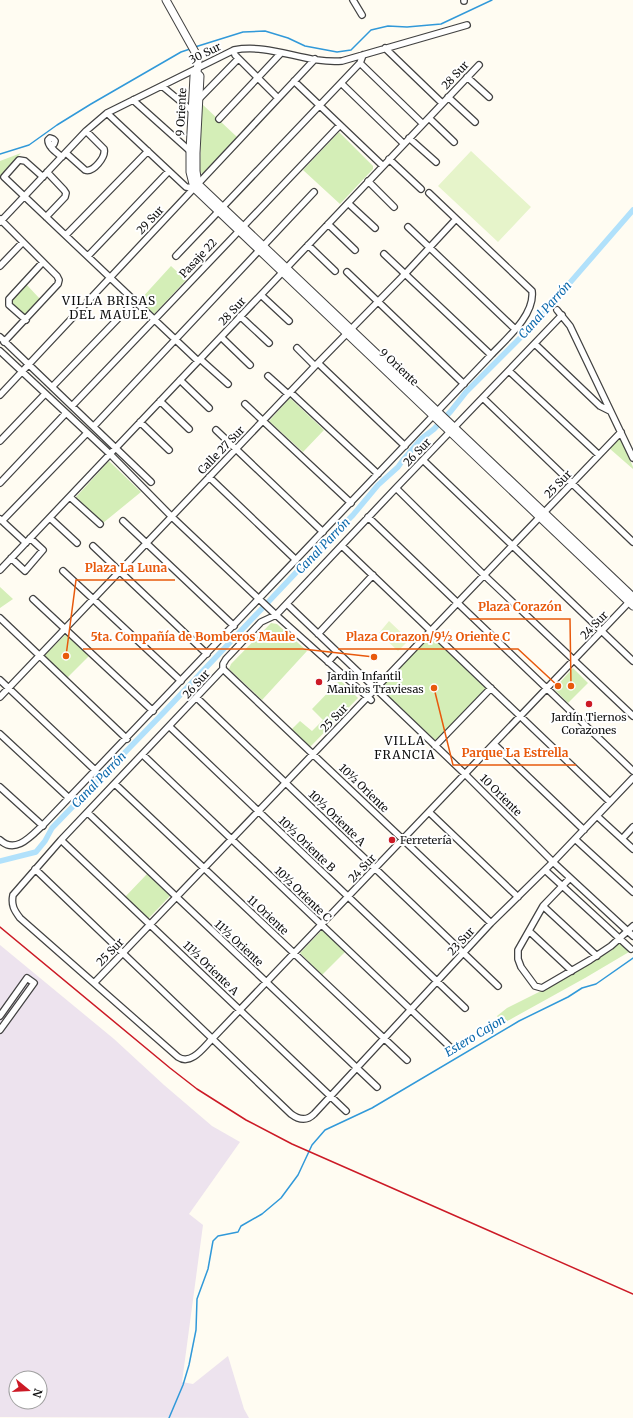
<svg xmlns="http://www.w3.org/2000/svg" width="633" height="1418" viewBox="0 0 633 1418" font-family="Merriweather,serif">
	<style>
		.industrial { fill: #ede3ee; fill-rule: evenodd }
		.green { fill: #d4eeb7 }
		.pitch { fill: #e6f4ca }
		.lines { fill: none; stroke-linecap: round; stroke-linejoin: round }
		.stream { stroke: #3199d9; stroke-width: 1.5 }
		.canal { stroke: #b1e1fb; stroke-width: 5.5 }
		.minor-casing { stroke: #424242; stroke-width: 8 }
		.tertiary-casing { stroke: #424242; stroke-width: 9 }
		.minor { stroke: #fff; stroke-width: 5.5 }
		.tertiary { stroke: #fff; stroke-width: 7 }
		.rail { stroke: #cc1a26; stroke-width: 1.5 }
		.poi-dot { fill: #cc1a26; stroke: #fff; stroke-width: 1.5 }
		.labels { text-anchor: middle; stroke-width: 4; stroke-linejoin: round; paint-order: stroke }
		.street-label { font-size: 11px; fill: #0f0f0f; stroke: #fff }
		.poi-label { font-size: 11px; fill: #0f0f0f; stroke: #fff; text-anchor: start }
		.neighbourhood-label { font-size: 12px; letter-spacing: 1px; fill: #0f0f0f; stroke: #fff }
		.water-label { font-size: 12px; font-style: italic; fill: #0c6aad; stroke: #fff }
		.leader { fill: none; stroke: #e8590c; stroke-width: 1.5 }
		.callout-dot { fill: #e8590c; stroke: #fff; stroke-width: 1.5 }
		.callout-label { font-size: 12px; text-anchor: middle; font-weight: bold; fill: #e8590c; stroke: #fff; stroke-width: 4; stroke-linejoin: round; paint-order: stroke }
	</style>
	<rect width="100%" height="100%" fill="#fffcf2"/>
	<path class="industrial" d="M 0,945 L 114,1039 L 164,1085 L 212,1126 L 240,1142 L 189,1214 L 203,1225 L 182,1382 L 193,1384 L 228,1356 L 244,1409 L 249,1418 L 0,1417 ZM 16,1378 L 40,1378 L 40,1402 L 16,1402 Z"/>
	<path class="green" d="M 202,104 L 237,137 L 202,174 L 200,171 Z
		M 339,132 L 373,166 L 373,169 L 340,204 L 303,170 Z
		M 21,153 L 0,176 L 0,161 Z
		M 171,266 L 186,280 L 154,314 L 140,300 Z
		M 26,284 L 40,299 L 24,316 L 12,304 L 12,299 Z
		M 290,398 L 324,430 L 303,452 L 269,421 Z
		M 620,437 L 633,467 L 633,469 L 609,448 Z
		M 109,461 L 141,492 L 103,523 L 76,497 Z
		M 0,587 L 13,599 L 0,608 Z
		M 271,623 L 277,624 L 307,651 L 262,700 L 229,669 L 231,664 Z
		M 66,634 L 89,656 L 67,678 L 44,656 Z
		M 431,634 L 487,687 L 487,689 L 437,742 L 380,688 Z
		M 573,668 L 588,683 L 568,703 L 554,689 Z
		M 340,680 L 358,698 L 310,747 L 292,729 L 300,721 L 312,731 L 323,720 L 312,709 Z
		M 147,874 L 170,896 L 148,919 L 125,897 Z
		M 322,930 L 345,952 L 322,975 L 300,953 Z
		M 619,943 L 629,952 L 585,978 L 502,1024 L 497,1016 L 507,1008 L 539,992 L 611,951 Z"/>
	<path class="pitch" d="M 471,151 L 531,207 L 498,242 L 438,186 Z
		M 389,621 L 409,640 L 398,651 L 379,633 Z"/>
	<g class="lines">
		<path class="stream" d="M 195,47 L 243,32 L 265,31 L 288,38 L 305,46 L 337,52 L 351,50 L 371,30 L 388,26 L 407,27 L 441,24 L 492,0
			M 0,154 L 29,145 L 57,125 L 91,104 L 181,52 L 190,49
			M 169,1418 L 183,1385 L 189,1365 L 196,1330 L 197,1299 L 208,1269 L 213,1241 L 218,1236 L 238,1232 L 241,1226 L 262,1214 L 281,1198 L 298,1175 L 312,1145 L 325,1130 L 372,1108 L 519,1021 L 568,997 L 582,988 L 596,984 L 633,958"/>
		<path class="canal" d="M 0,861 L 36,852 L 45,841 L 52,828 L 165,711 L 306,562 L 353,515 L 378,485 L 398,467 L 403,460 L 421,439 L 434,429 L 451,411 L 466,392 L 535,323 L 633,210"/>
		<defs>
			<path id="minor" d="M 353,0 L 362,15
				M 464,1 L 464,0
				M 385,48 L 442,103
				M 234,50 L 235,55 L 278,98
				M 360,63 L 423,124
				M 467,77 L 489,97
				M 294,81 L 383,166
				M 341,83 L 404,144
				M 162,86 L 192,111
				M 448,97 L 475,122
				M 133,100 L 190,151
				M 198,100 L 238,59
				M 107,113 L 186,187 L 194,188
				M 429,118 L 454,142
				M 219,119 L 281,53
				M 409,138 L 436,162
				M 50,146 L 54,144 L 55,141 L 53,139 L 50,138 L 48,140 C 48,147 56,152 62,157
				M 66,153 L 85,170 C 93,173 106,157 104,149 L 86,131
				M 389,159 L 421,189
				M 43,177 L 25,161 L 19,160 L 4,177 L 198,361
				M 368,181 L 394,207
				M 348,203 L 375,228
				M 46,217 L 65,197 L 66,193 L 64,190 L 47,172
				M 0,219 L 57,276 L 59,280 L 58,284 L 4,342
				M 0,222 L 86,131 L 107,113 L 234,50 C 271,43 305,64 342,61 L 467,25
				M 328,224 L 355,250
				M 408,227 L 515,329
				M 66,235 L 148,151
				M 308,245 L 335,271
				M 384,254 L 491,355
				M 88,256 L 169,171
				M 176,256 L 360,63 L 363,55
				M 0,266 L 23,242
				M 347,272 L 464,384
				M 261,295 L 289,321
				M 557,310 L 570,326 L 633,458
				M 562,315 L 396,488 L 276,615 L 261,622 L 226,659 L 223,664 L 223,669 L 61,840 L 13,895 C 11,905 14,910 20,918 L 178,1057 C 191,1066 204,1047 212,1039 L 631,600
				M 240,316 L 269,343
				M 26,320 L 9,305 L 9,299 L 43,262
				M 0,337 L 151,482
				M 221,337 L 250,365
				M 535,344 L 600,406 L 610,411
				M 297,348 L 315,366
				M 0,351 L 110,454 L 172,517 L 276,615 L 371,700
				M 200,359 L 228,384
				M 318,363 L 405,446
				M 509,371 L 599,455
				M 268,376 L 288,394
				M 180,380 L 209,408
				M 52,387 L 135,301
				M 290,392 L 378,474
				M 0,395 L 315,59
				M 483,398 L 633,542
				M 160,401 L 189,429
				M 245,404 L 351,503
				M 72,406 L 340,125
				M 140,422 L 169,450
				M 94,426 L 314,192
				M 216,430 L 323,532
				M 0,441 L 45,394
				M 423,460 L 633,661
				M 209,477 L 296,560
				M 0,483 L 66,413
				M 396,488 L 484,575 L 633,716
				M 70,497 L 100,524
				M 368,517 L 633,771
				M 50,518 L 77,543
				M 0,519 L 26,543
				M 2,521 L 87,433
				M 123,521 L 234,626
				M 93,546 L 207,654
				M 342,546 L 610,802
				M 11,558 L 25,571 L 43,550 L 30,538
				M 0,570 L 479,65
				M 63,571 L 181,681
				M 33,599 L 153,711
				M 287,604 L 465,774 L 553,862 L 633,936
				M 0,618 L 127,739
				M 318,634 L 373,575
				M 328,662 L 337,652
				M 223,669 L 491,923
				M 0,680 L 96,771
				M 0,697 L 315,366 L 405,274 L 456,219
				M 197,698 L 498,986
				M 170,727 L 465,1008
				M 0,734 L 69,798
				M 494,744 L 584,830
				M 435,746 L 491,688
				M 143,755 L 450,1047
				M 115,784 L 407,1060
				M 0,787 L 43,826
				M 429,812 L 518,897
				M 88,813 L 377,1087
				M 597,816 L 633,849
				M 575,839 L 633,892
				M 622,839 L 633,827
				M 0,840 C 16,855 32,835 44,824 L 491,355 C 506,339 535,315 532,291 L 429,193
				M 61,840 L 346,1111
				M 35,869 L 291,1114 C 299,1120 307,1121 314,1114 L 491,923 L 553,862 L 633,778
				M 545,870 L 631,949
				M 570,878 L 543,906 L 518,950 L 518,959 L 521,967 L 535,986 L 542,988 L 590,960 L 611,946 L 633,926
				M 543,906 L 597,956
				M 529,931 L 572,971
				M 95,982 L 621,432
				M 0,1016 L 27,978 L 34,983 L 0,1030"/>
			<path id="tertiary" d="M 166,0 L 195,52 L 198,61 L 197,73
				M 633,597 L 198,184 L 196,171 L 196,153 L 200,76 L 197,73 L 194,76 L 190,151 L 190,172 L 194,188 L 633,606"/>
		</defs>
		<use href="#minor" class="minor-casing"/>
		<use href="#tertiary" class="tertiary-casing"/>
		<use href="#minor" class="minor"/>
		<use href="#tertiary" class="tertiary"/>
		<path class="rail" d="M 0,927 L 170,1068 L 197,1089 L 246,1120 L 292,1144 L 633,1294"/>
	</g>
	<g class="poi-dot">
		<circle cx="319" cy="682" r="4"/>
		<circle cx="589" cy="704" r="4"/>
		<circle cx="392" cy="840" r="4"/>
	</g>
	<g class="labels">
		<g class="street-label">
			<text transform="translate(205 53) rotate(-26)" y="4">30 Sur</text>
			<text transform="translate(455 75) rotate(-47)" y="4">28 Sur</text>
			<text transform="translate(181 112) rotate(-87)" y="4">9 Oriente</text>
			<text transform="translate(150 220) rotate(-47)" y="4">29 Sur</text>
			<text transform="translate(198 258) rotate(-47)" y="4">Pasaje 22</text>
			<text transform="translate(232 311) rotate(-47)" y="4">28 Sur</text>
			<text transform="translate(399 367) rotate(43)" y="4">9 Oriente</text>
			<text transform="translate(221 450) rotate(-46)" y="4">Calle 27 Sur</text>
			<text transform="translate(417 452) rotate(-46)" y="4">26 Sur</text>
			<text transform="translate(558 484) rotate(-46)" y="4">25 Sur</text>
			<text transform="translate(594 625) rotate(-46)" y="4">24 Sur</text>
			<text transform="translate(196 684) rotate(-48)" y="4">26 Sur</text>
			<text transform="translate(334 718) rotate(-46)" y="4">25 Sur</text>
			<text transform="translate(364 788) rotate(44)" y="4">10½ Oriente</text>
			<text transform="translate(501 795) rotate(45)" y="4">10 Oriente</text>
			<text transform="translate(337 818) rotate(44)" y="4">10½ Oriente A</text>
			<text transform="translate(307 844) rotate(44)" y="4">10½ Oriente B</text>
			<text transform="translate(362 868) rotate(-46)" y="4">24 Sur</text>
			<text transform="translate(303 894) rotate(44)" y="4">10½ Oriente C</text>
			<text transform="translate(268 915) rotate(43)" y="4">11 Oriente</text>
			<text transform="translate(461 941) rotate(-47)" y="4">23 Sur</text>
			<text transform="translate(239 943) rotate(43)" y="4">11½ Oriente</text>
			<text transform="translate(110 952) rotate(-46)" y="4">25 Sur</text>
			<text transform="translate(211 968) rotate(44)" y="4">11½ Oriente A</text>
		</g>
		<g class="poi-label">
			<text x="327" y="680">Jardin Infantil<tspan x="327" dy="13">Manitos Traviesas</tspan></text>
			<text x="589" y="721" text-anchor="middle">Jardín Tiernos<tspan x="589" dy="13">Corazones</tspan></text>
			<text x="400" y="844">Ferretería</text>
		</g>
		<g class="neighbourhood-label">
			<text x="109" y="305">VILLA BRISAS<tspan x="109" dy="14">DEL MAULE</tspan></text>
			<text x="405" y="745">VILLA<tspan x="405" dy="14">FRANCIA</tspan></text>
		</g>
		<g class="water-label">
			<text transform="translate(545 310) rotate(-48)" y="4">Canal Parrón</text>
			<text transform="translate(323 546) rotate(-46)" y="4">Canal Parrón</text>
			<text transform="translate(99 780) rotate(-46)" y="4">Canal Parrón</text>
			<text transform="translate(475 1036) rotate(-31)" y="4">Estero Cajon</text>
		</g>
	</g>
	<path class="leader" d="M66 656L76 580H175M571 686L570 619H470M558 686L518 649H338M374 657L303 649H83M434 688L453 765H576"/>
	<g class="callout-dot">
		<circle cx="66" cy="656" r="4"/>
		<circle cx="571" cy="686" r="4"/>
		<circle cx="558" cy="686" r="4"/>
		<circle cx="374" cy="657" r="4"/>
		<circle cx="434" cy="688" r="4"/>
	</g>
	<g class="callout-label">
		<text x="126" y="572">Plaza La Luna</text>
		<text x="520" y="611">Plaza Corazón</text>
		<text x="428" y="641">Plaza Corazon/9½ Oriente C</text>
		<text x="193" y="641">5ta. Compañía de Bomberos Maule</text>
		<text x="515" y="757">Parque La Estrella</text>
	</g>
	<g transform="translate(28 1390) rotate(108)"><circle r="19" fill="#ffffff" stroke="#9f9f9f"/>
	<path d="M0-3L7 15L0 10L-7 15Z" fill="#cc1a26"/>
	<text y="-6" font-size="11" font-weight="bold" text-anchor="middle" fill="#0f0f0f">N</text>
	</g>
</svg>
